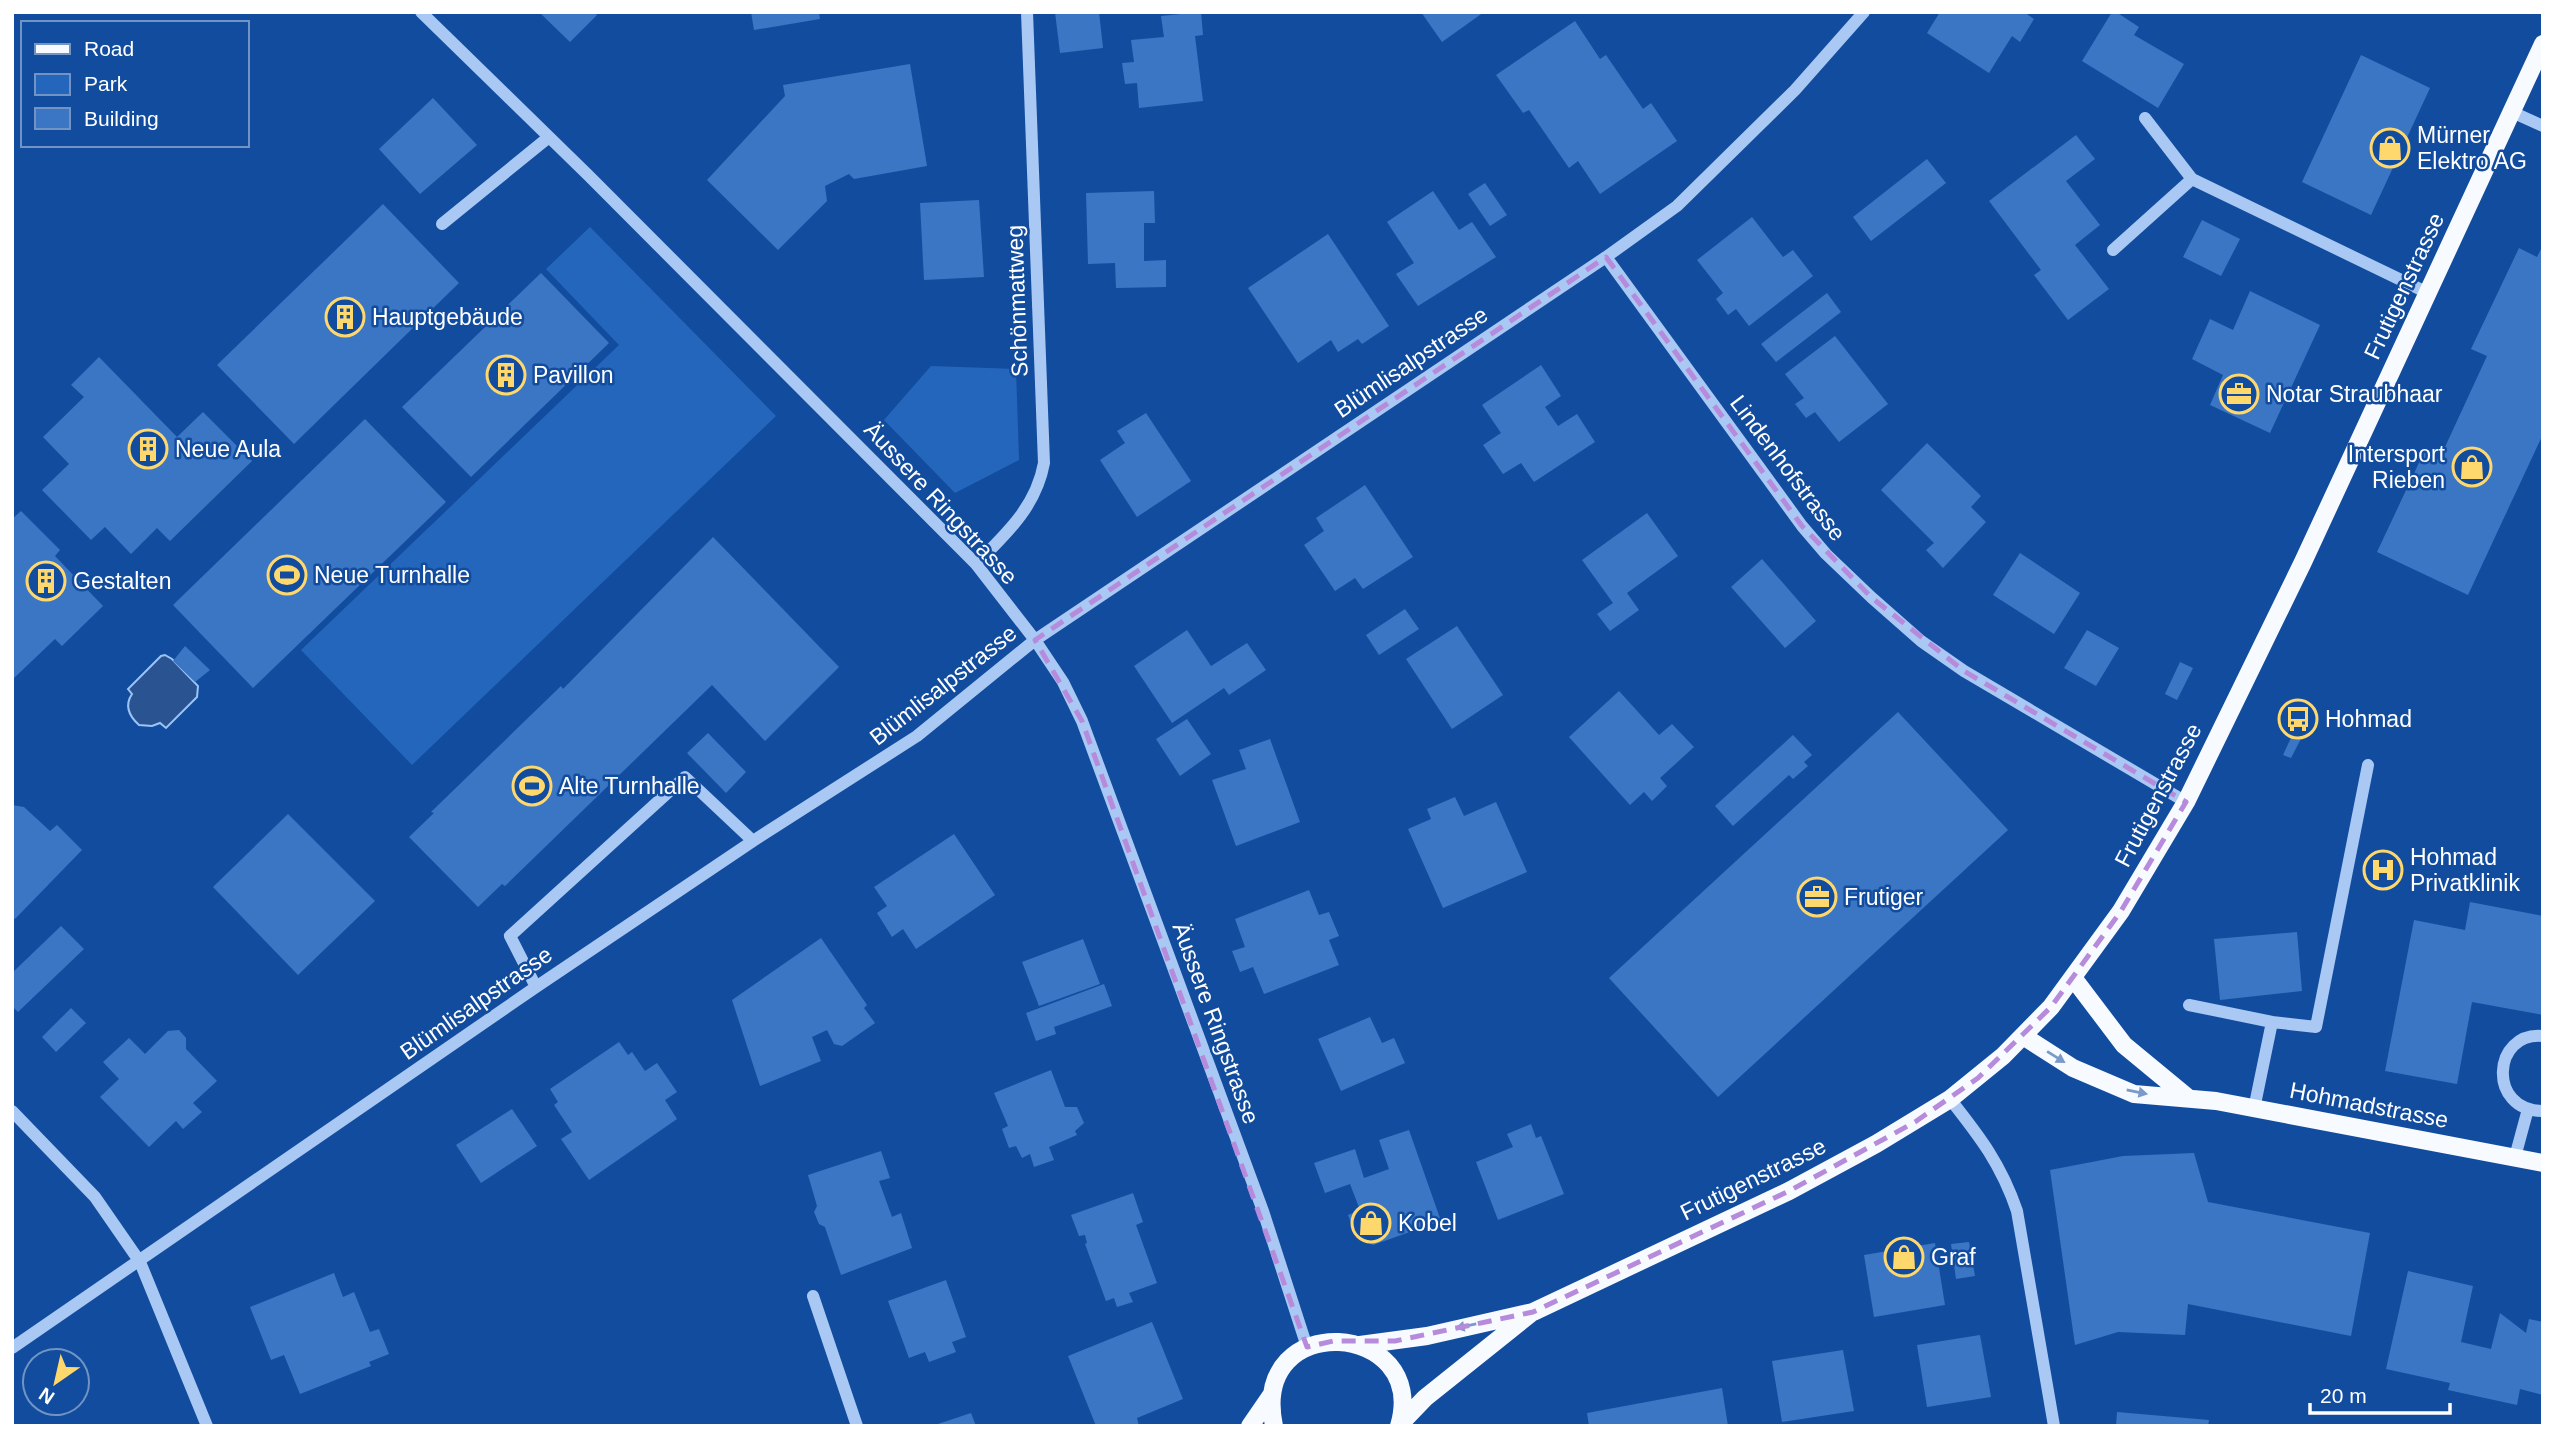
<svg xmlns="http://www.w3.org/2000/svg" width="2555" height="1438" viewBox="0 0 2555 1438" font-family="Arial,sans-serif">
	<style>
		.green { fill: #2566bd }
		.water { fill: #2a5491; stroke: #9bc4f7; stroke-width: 2 }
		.building { fill: #3b76c5 }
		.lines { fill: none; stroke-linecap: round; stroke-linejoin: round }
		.minor { stroke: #a9c9f4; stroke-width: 12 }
		.major { stroke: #f7faff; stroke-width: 18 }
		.oneway { fill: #799aca }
		.marked { fill: none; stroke: #b68bdc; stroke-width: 5; stroke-dasharray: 14 9; stroke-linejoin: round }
		.labels { text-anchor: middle; stroke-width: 5; stroke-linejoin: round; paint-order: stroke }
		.poi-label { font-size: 23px; fill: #fff; stroke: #124c9e; text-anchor: start }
		.street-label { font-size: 23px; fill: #fff; stroke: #124c9e }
	</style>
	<rect width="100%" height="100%" fill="#124c9e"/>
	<path class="green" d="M 590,227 L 776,416 L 412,765 L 301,650 L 619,345 L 546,269 Z
		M 931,366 L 1016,369 L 1019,460 L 955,493 L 884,420 Z"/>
	<path class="water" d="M 165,655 L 172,659 L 198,686 L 197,697 L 166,728 L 160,723 L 152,726 L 139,725 C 129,716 124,706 132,694 L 128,689 L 161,656 Z"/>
	<path class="building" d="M 539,12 L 594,12 L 597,15 L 570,42 Z
		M 751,12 L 819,12 L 820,19 L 754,30 Z
		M 1055,12 L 1099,12 L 1103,48 L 1060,53 Z
		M 1201,12 L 1203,35 L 1195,36 L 1203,101 L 1139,108 L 1137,83 L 1125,84 L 1122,63 L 1134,62 L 1131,40 L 1164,37 L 1161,16 Z
		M 1421,12 L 1484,12 L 1442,42 Z
		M 1940,12 L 2024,12 L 2034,19 L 2020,42 L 2012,36 L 1989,73 L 1927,33 Z
		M 2112,12 L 2116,12 L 2139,27 L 2134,35 L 2184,64 L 2158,108 L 2082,61 Z
		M 1575,21 L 1600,59 L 1606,55 L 1643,109 L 1651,103 L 1677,141 L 1600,194 L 1578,161 L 1569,168 L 1529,110 L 1523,113 L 1496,75 Z
		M 2361,55 L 2430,88 L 2371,215 L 2302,182 Z
		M 910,64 L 927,166 L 854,179 L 849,174 L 825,186 L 827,201 L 778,250 L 707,180 L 785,96 L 783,85 Z
		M 433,98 L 477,145 L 420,194 L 379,149 Z
		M 2076,135 L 2095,159 L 2066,181 L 2100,225 L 2075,245 L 2109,289 L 2068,320 L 2034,275 L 2041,270 L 1989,201 Z
		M 1927,159 L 1946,183 L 1871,241 L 1853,217 Z
		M 1485,183 L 1507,215 L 1490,226 L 1468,194 Z
		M 1154,191 L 1155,223 L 1144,223 L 1144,261 L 1166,260 L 1166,287 L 1116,288 L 1115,263 L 1088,264 L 1086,193 Z
		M 1433,191 L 1459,230 L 1472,222 L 1496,257 L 1418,306 L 1396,274 L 1414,263 L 1387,222 Z
		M 979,200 L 984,277 L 924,280 L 920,203 Z
		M 383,204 L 459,283 L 294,444 L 217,365 Z
		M 1752,217 L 1783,257 L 1793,250 L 1813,276 L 1749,326 L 1736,309 L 1728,315 L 1716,299 L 1723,293 L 1697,260 Z
		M 2202,220 L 2240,239 L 2221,276 L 2183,257 Z
		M 1328,234 L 1389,326 L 1362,344 L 1358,339 L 1338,352 L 1331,340 L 1298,363 L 1248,288 Z
		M 2543,245 L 2543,434 L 2468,595 L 2377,552 L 2424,452 L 2439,460 L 2487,356 L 2471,349 L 2519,248 L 2537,257 Z
		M 541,273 L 609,343 L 471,477 L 402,407 Z
		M 2250,291 L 2320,325 L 2270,433 L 2210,405 L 2223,375 L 2192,359 L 2210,319 L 2233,330 Z
		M 1827,293 L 1841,312 L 1776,362 L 1761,344 Z
		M 1835,336 L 1888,404 L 1839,442 L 1815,412 L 1806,418 L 1795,404 L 1804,398 L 1785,374 Z
		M 99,357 L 177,437 L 203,412 L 252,461 L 170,541 L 157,528 L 131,554 L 105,527 L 91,540 L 42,490 L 69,464 L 43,437 L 84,397 L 71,385 Z
		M 1541,365 L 1561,396 L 1545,407 L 1558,426 L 1577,414 L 1595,442 L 1534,482 L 1521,463 L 1503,474 L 1483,445 L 1501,433 L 1482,405 Z
		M 1146,413 L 1191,481 L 1137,517 L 1100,460 L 1125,443 L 1117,431 Z
		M 365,419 L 446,502 L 253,688 L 173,605 Z
		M 1927,443 L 1981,496 L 1971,507 L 1986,522 L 1943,568 L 1926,550 L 1934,543 L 1881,490 Z
		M 1365,485 L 1413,557 L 1363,589 L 1355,578 L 1335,591 L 1304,545 L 1324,531 L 1316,518 Z
		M 21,511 L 60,550 L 55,556 L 103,606 L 62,646 L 55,639 L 12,680 L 12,519 Z
		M 1647,513 L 1678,556 L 1627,593 L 1639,610 L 1610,631 L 1597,614 L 1613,603 L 1582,560 Z
		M 713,537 L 839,667 L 765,741 L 712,685 L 505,886 L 502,884 L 478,907 L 409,837 L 434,813 L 431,812 L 561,686 L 563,689 Z
		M 2020,553 L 2080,593 L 2054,634 L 1993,595 Z
		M 1762,559 L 1816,621 L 1785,648 L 1731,587 Z
		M 1405,609 L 1419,629 L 1379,655 L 1366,635 Z
		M 1457,626 L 1503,695 L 1452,729 L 1406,659 Z
		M 1187,630 L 1211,666 L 1247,643 L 1266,670 L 1229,695 L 1224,688 L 1172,723 L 1134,666 Z
		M 2087,630 L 2119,648 L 2096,686 L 2064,668 Z
		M 185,646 L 210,670 L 195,682 L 173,661 Z
		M 2180,662 L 2193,668 L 2177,700 L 2165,694 Z
		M 1619,691 L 1659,735 L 1672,724 L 1694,747 L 1660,778 L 1667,786 L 1652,801 L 1644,792 L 1630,805 L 1569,737 Z
		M 1898,712 L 2008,830 L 1718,1097 L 1609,978 Z
		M 1187,719 L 1211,754 L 1180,776 L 1156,739 Z
		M 2295,729 L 2304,733 L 2291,758 L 2283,755 Z
		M 708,733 L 746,772 L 726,793 L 687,753 Z
		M 1793,735 L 1812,755 L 1804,762 L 1808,766 L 1793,779 L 1789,775 L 1733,826 L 1715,806 Z
		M 1270,739 L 1300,822 L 1236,846 L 1212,780 L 1246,769 L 1239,750 Z
		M 1455,797 L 1464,816 L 1496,802 L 1527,872 L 1443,908 L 1408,829 L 1431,819 L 1427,809 Z
		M 12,805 L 24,807 L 50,831 L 57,825 L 82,850 L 15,919 L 12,916 Z
		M 288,814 L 375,901 L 298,975 L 213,887 Z
		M 954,834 L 995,895 L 916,949 L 903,929 L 892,937 L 877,913 L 887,906 L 874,887 Z
		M 1309,890 L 1319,915 L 1329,912 L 1339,936 L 1329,940 L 1339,965 L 1264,994 L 1253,967 L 1240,972 L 1232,951 L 1245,947 L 1235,919 Z
		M 2470,902 L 2543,916 L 2543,1015 L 2472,1002 L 2457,1084 L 2385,1071 L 2414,920 L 2465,930 Z
		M 61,926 L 84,949 L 18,1012 L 12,1006 L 12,973 Z
		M 2297,932 L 2302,991 L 2220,1000 L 2214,939 Z
		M 821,938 L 867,1005 L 864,1008 L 875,1023 L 842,1046 L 834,1044 L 827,1030 L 812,1037 L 821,1061 L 760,1086 L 732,1000 Z
		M 1083,939 L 1100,984 L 1039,1006 L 1022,962 Z
		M 1104,984 L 1112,1006 L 1054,1027 L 1056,1034 L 1036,1041 L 1026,1013 Z
		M 71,1008 L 86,1023 L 56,1052 L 42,1037 Z
		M 1370,1017 L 1382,1043 L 1394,1038 L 1405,1063 L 1341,1091 L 1318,1039 Z
		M 179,1030 L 186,1038 L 186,1049 L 217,1081 L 193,1103 L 202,1112 L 183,1129 L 176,1121 L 149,1147 L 100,1097 L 119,1079 L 103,1062 L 129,1038 L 145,1054 L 168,1031 Z
		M 619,1042 L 628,1055 L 632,1052 L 645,1071 L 657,1063 L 677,1092 L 665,1100 L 677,1119 L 589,1180 L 561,1139 L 572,1132 L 554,1105 L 558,1102 L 550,1089 Z
		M 1051,1070 L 1065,1107 L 1077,1107 L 1084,1123 L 1075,1131 L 1077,1135 L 1049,1147 L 1054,1160 L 1034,1167 L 1030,1154 L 1022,1158 L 1016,1146 L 1009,1148 L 1002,1129 L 1008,1126 L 994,1093 Z
		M 512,1109 L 537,1146 L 481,1183 L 456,1145 Z
		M 1531,1124 L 1536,1138 L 1541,1136 L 1564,1194 L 1498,1220 L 1476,1162 L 1513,1147 L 1507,1134 Z
		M 1409,1130 L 1441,1221 L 1373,1245 L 1357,1238 L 1348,1215 L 1360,1210 L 1350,1184 L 1325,1193 L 1314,1163 L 1355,1149 L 1364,1178 L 1389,1169 L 1379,1140 Z
		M 881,1151 L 890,1178 L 879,1181 L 892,1217 L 901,1213 L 912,1248 L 841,1275 L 825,1227 L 819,1224 L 814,1212 L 817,1206 L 808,1175 Z
		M 2194,1153 L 2208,1202 L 2370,1233 L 2351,1336 L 2188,1304 L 2185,1335 L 2118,1332 L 2075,1345 L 2050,1170 L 2123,1156 Z
		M 1133,1193 L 1143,1222 L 1136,1225 L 1157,1283 L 1129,1293 L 1133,1302 L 1117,1307 L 1114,1298 L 1106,1301 L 1085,1244 L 1087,1243 L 1085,1235 L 1079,1236 L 1071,1215 Z
		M 1969,1242 L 1975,1276 L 1956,1279 L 1951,1244 Z
		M 1935,1243 L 1945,1305 L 1874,1317 L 1864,1255 Z
		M 2408,1271 L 2473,1286 L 2461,1342 L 2491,1349 L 2500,1313 L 2526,1333 L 2529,1319 L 2543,1322 L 2543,1395 L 2520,1389 L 2517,1405 L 2448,1390 L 2450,1383 L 2386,1369 Z
		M 334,1273 L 343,1297 L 354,1292 L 370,1332 L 379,1329 L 389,1354 L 369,1362 L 371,1366 L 300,1394 L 284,1355 L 271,1360 L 250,1307 Z
		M 946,1280 L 966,1337 L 952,1342 L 956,1352 L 929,1362 L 925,1352 L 909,1358 L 888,1301 Z
		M 1152,1322 L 1183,1399 L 1137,1418 L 1139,1426 L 1096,1426 L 1068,1356 Z
		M 1980,1335 L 1991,1397 L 1927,1407 L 1917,1345 Z
		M 1843,1350 L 1854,1411 L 1782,1422 L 1772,1361 Z
		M 1722,1388 L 1728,1426 L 1589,1426 L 1587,1413 Z
		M 2117,1412 L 2209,1420 L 2208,1426 L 2116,1426 Z
		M 971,1413 L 976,1426 L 935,1426 L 935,1425 Z"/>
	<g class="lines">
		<path class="minor" d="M 421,12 L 588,175 L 976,564 L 1035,640 L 1063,682 L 1082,721 L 1263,1211 L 1307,1347
			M 2512,112 L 2543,126
			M 2145,118 L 2192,179 L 2428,293
			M 442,224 L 549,137
			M 2113,250 L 2192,179
			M 1606,257 L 1802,526 L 1826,554 L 1871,597 L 1921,641 L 1964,671 L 2186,802
			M 976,564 C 1006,534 1036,507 1044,463 L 1027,12
			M 536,987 L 510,936 L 685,777 L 753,841
			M 2189,1005 L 2272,1022
			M 2543,1036 C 2492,1031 2487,1111 2543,1111
			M 1950,1099 C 1980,1137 2001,1164 2017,1211 L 2054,1426
			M 2254,1109 L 2272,1022 L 2316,1027 L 2368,765
			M 12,1111 L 95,1197 L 140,1262 L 207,1426
			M 2515,1157 L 2528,1109
			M 813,1296 L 857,1426
			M 12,1348 L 536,987 L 753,841 L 917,736 L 1035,640 L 1606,257 L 1677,206 L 1795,90 L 1864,12"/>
		<path class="major" d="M 2074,979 L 2124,1045 L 2187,1097
			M 2023,1036 L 2073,1068 L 2134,1094 L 2216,1101 L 2543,1163
			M 1360,1345 L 1427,1336 L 1533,1312 L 1789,1191 L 1876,1144 L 1950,1099 L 2003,1056 L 2051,1007 L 2121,911 L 2186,802 L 2303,562 L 2543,44
			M 1401,1423 L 1425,1398 L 1530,1314
			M 1250,1426 L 1272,1394
			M 1274,1426 C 1249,1307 1430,1321 1399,1426"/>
	</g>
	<defs><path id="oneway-solid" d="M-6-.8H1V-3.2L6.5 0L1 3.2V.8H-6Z" transform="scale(1.75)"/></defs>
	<g class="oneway">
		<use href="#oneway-solid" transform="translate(2056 1057) rotate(32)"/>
		<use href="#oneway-solid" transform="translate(2137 1092) rotate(11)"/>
		<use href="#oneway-solid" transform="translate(1466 1326) rotate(168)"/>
	</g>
	<path class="marked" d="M 1606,257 L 1802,526 L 1871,597 L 1964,671 L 2186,802 L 2121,911 L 2051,1007 L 1978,1078 L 1915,1122 L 1789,1191 L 1533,1312 L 1395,1341 L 1333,1341 L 1307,1347 L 1082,721 L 1035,640 Z"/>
	<defs>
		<symbol id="shop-ring" viewBox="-11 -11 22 22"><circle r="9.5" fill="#124c9e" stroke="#ffd86d" stroke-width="1.5"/><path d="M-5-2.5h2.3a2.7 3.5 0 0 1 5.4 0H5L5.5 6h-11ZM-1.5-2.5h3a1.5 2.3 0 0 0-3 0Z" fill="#ffd86d"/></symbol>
		<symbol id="building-ring" viewBox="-11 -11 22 22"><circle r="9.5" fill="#124c9e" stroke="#ffd86d" stroke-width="1.5"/><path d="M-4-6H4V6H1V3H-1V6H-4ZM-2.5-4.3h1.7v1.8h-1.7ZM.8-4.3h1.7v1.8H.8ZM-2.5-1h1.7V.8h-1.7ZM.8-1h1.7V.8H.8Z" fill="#ffd86d"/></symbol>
		<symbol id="office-ring" viewBox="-11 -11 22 22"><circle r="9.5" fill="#124c9e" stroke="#ffd86d" stroke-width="1.5"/><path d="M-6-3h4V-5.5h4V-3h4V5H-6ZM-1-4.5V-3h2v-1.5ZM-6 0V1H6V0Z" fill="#ffd86d"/></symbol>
		<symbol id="stadium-ring" viewBox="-11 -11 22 22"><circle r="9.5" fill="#124c9e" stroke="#ffd86d" stroke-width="1.5"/><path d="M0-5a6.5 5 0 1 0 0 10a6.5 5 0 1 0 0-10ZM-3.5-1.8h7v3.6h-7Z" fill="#ffd86d"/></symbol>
		<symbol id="bus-ring" viewBox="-11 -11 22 22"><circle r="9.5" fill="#124c9e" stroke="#ffd86d" stroke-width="1.5"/><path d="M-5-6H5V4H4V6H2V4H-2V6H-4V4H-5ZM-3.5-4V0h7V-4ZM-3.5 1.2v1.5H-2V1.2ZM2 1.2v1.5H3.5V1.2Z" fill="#ffd86d"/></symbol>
		<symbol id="hospital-ring" viewBox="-11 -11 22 22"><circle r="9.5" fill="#124c9e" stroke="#ffd86d" stroke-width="1.5"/><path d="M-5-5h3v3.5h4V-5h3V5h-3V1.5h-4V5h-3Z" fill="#ffd86d"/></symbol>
	</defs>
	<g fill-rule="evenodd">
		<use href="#shop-ring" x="2368" y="126" width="44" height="44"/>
		<use href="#building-ring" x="323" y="295" width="44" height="44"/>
		<use href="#building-ring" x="484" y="353" width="44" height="44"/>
		<use href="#office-ring" x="2217" y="372" width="44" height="44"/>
		<use href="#building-ring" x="126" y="427" width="44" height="44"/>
		<use href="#shop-ring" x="2450" y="445" width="44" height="44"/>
		<use href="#stadium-ring" x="265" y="553" width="44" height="44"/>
		<use href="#building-ring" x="24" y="559" width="44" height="44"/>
		<use href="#bus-ring" x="2276" y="697" width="44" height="44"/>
		<use href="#stadium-ring" x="510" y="764" width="44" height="44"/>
		<use href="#hospital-ring" x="2361" y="848" width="44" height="44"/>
		<use href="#office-ring" x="1795" y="875" width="44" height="44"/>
		<use href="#shop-ring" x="1349" y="1201" width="44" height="44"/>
		<use href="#shop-ring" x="1882" y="1235" width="44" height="44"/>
	</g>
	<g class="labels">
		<g class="poi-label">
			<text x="2417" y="143">Mürner<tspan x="2417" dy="26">Elektro AG</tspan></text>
			<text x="372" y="325">Hauptgebäude</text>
			<text x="533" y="383">Pavillon</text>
			<text x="2266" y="402">Notar Straubhaar</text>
			<text x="175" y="457">Neue Aula</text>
			<text x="2445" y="462" text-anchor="end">Intersport<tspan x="2445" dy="26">Rieben</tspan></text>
			<text x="314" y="583">Neue Turnhalle</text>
			<text x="73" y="589">Gestalten</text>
			<text x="2325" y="727">Hohmad</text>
			<text x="559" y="794">Alte Turnhalle</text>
			<text x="2410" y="865">Hohmad<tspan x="2410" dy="26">Privatklinik</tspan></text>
			<text x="1844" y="905">Frutiger</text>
			<text x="1398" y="1231">Kobel</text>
			<text x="1931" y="1265">Graf</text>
		</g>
		<g class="street-label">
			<text transform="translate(2404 286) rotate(-65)" y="8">Frutigenstrasse</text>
			<text transform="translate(1017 301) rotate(-92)" y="8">Schönmattweg</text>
			<text transform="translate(1411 362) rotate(-34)" y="8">Blümlisalpstrasse</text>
			<text transform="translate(1788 468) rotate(53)" y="8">Lindenhofstrasse</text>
			<text transform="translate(941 503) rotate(47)" y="8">Äussere Ringstrasse</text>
			<text transform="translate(943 685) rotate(-38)" y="8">Blümlisalpstrasse</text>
			<text transform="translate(2158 795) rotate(-62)" y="8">Frutigenstrasse</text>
			<text transform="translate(476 1003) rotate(-35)" y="8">Blümlisalpstrasse</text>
			<text transform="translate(1216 1023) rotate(70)" y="8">Äussere Ringstrasse</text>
			<text transform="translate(2369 1105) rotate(11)" y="8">Hohmadstrasse</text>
			<text transform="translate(1753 1179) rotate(-26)" y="8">Frutigenstrasse</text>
		</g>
	</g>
	<rect width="2555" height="1438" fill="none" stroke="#ffffff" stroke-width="28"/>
	<rect x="21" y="21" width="228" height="126" fill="#124c9e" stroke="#7194c5" stroke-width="2"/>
	<rect x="35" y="44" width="35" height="10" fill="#f7faff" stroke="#7194c5" stroke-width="2"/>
	<text x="84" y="56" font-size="21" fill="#ffffff">Road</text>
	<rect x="35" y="74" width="35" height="21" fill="#2566bd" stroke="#7194c5" stroke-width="2"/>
	<text x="84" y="91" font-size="21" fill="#ffffff">Park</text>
	<rect x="35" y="108" width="35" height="21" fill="#3b76c5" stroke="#7194c5" stroke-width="2"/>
	<text x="84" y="126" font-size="21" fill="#ffffff">Building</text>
	<g transform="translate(56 1382) rotate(214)"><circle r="33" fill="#124c9e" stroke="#7194c5" stroke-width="2"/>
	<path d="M0-5L12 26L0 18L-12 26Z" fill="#ffd86d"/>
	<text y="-10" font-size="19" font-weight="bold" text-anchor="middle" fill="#ffffff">N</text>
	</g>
	<path d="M2310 1403v10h140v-10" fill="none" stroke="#ffffff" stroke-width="3.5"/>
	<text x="2320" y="1403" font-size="21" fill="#ffffff" stroke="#124c9e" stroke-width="5" paint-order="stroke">20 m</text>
</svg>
